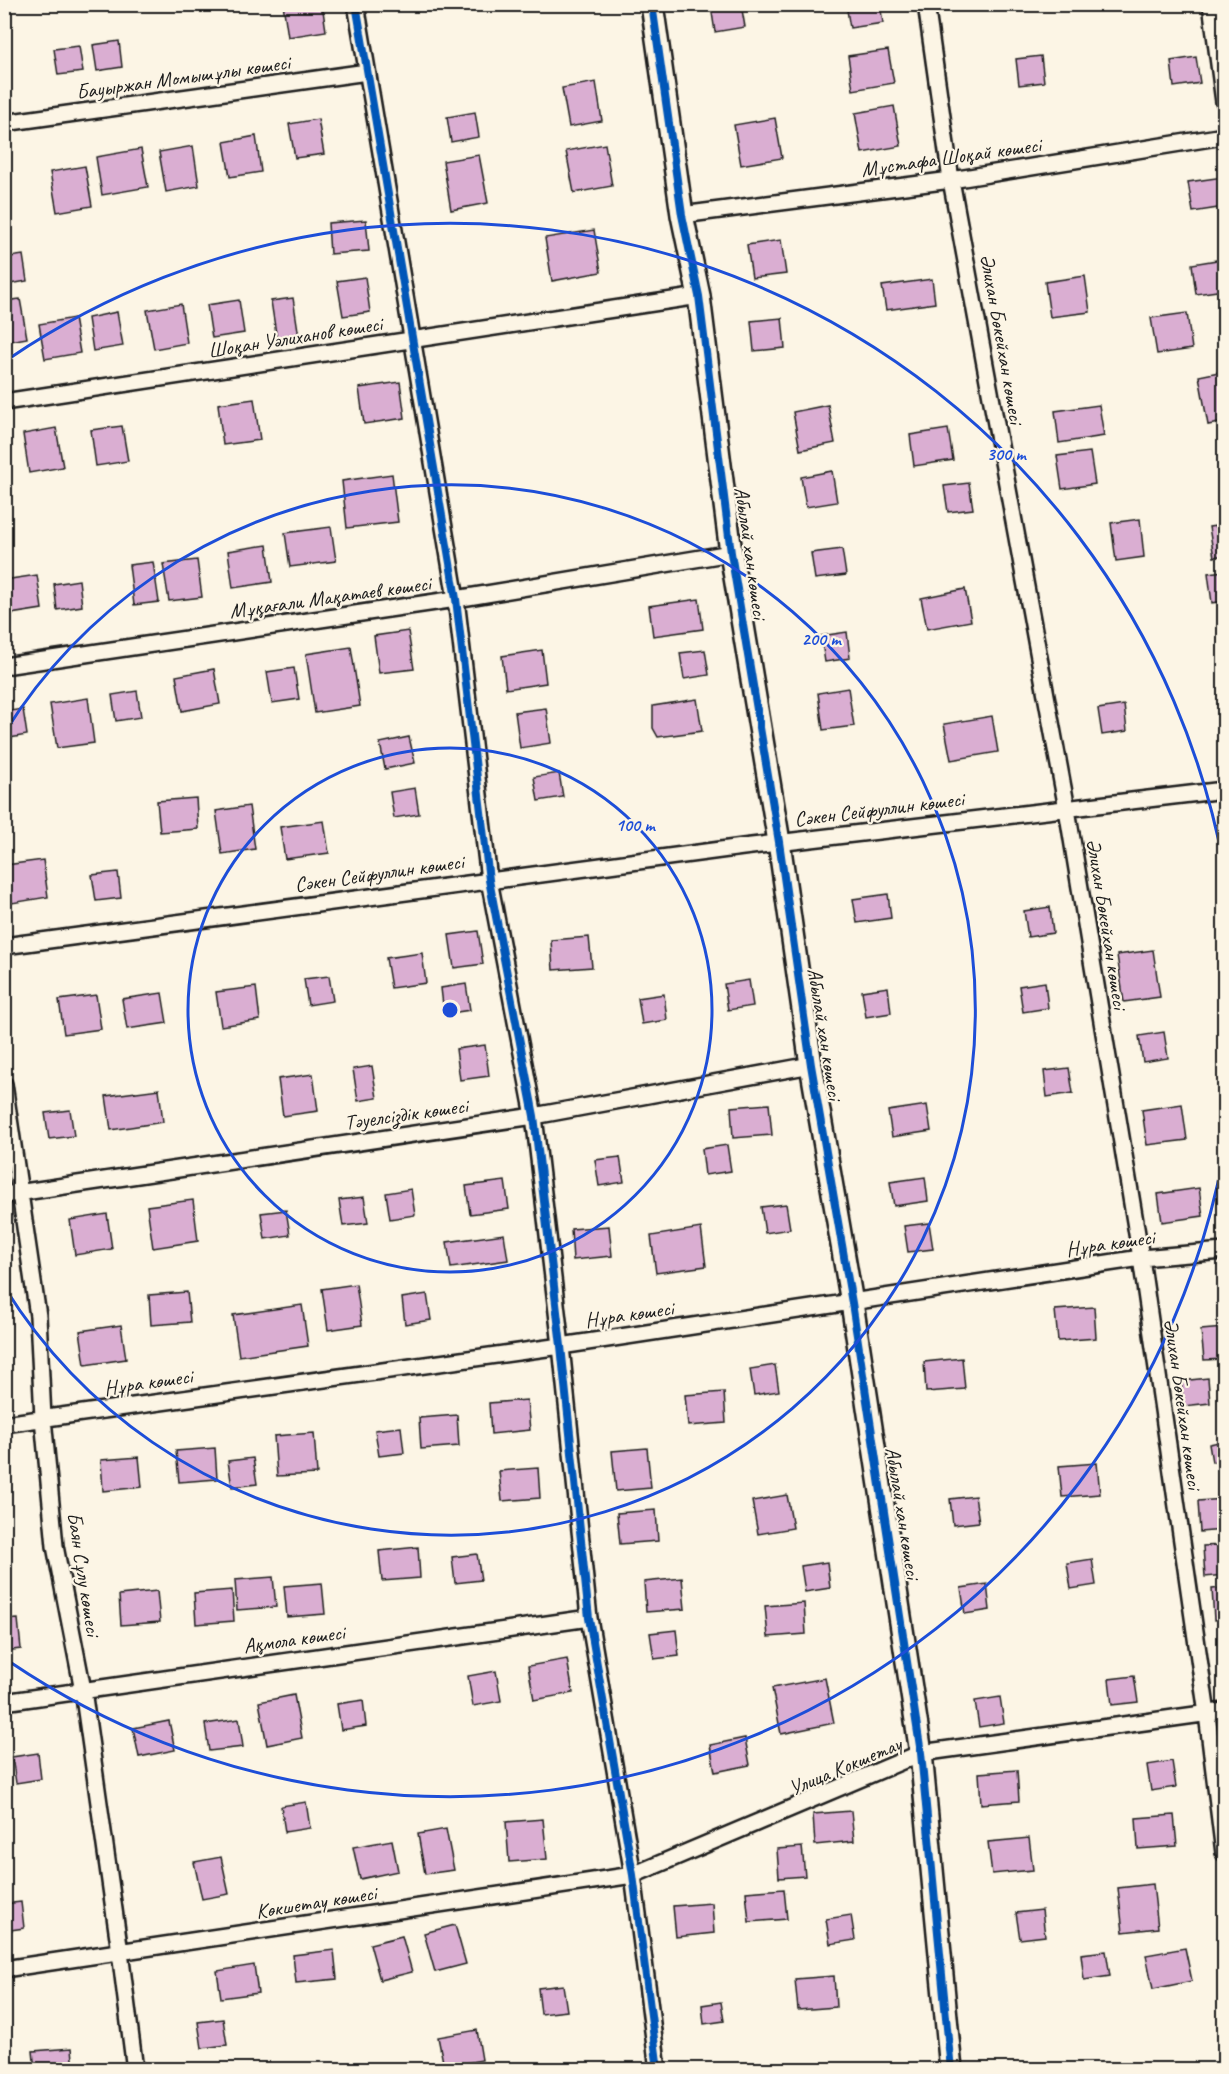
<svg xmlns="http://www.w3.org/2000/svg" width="1229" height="2074" viewBox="0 0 1229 2074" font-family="Caveat,sans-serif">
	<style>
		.building { fill: #daaed2; stroke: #1c1c1c; stroke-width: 1.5 }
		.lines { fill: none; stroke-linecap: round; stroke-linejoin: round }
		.street-casing { stroke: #1c1c1c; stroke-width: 20 }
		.secondary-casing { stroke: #1c1c1c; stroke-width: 26 }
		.street { stroke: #fcf5e5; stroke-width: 15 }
		.secondary { stroke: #fcf5e5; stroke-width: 21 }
		.cycleway-casing { stroke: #fcf5e5; stroke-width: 11 }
		.cycleway { stroke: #0057b8; stroke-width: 8 }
		.ring { fill: none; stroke: #1d4ed8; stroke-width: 3 }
		.labels { text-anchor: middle; stroke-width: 4.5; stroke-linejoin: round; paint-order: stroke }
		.street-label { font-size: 21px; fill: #1c1c1c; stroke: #fcf5e5 }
		.centre { fill: #1d4ed8; stroke: #fcf5e5; stroke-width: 3 }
		.ring-label { font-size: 18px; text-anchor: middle; font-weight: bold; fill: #1d4ed8; stroke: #fcf5e5; stroke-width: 4.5; stroke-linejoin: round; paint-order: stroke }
	</style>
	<rect width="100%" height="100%" fill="#fcf5e5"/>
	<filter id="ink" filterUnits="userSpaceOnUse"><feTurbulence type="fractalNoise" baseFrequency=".0167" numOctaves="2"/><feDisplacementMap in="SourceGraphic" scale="12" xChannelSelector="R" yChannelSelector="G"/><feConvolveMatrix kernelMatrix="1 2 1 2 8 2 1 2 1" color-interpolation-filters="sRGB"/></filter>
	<g filter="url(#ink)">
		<path class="building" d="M 283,4 L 322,4 L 326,31 L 288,37 Z
			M 717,4 L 741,4 L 745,27 L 715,32 L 711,6 Z
			M 846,4 L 880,4 L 883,23 L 850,28 Z
			M 119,41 L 122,67 L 97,71 L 93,45 Z
			M 79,46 L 83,72 L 58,75 L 54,49 Z
			M 888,50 L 894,83 L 853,90 L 848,56 Z
			M 1041,56 L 1044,82 L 1019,85 L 1016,59 Z
			M 1196,57 L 1200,83 L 1174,87 L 1171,61 Z
			M 596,82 L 602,121 L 569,127 L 562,88 Z
			M 894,106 L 901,146 L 862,153 L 855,113 Z
			M 475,112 L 479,137 L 451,142 L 447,117 Z
			M 775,118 L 782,158 L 741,165 L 734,125 Z
			M 318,119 L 324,154 L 295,158 L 289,124 Z
			M 256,136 L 261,172 L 230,177 L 224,142 Z
			M 605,144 L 612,186 L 574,193 L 566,151 Z
			M 193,146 L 199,186 L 166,192 L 159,152 Z
			M 141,149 L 148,187 L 102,195 L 96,157 Z
			M 479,155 L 488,203 L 451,210 L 443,161 Z
			M 85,166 L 92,206 L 57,212 L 50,172 Z
			M 1223,177 L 1224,207 L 1193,212 L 1188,182 Z
			M 366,220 L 369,251 L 330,254 L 328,223 Z
			M 594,230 L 601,272 L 552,281 L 545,238 Z
			M 781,240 L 786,274 L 752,278 L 747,245 Z
			M 23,255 L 27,281 L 4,285 L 4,258 Z
			M 1223,259 L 1224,290 L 1196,294 L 1192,264 Z
			M 1085,276 L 1090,312 L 1050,317 L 1045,282 Z
			M 365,277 L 370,312 L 343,316 L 337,281 Z
			M 932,279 L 935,303 L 886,310 L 882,286 Z
			M 293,298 L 299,337 L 277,340 L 271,301 Z
			M 20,299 L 27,338 L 4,342 L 4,301 Z
			M 239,300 L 244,333 L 212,338 L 207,305 Z
			M 181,304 L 187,343 L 154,349 L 147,310 Z
			M 117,312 L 123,346 L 93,351 L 88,318 Z
			M 1187,313 L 1192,349 L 1157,354 L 1151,318 Z
			M 74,318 L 80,353 L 45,359 L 39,324 Z
			M 782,318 L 785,348 L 754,351 L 751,321 Z
			M 1224,371 L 1224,422 L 1208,425 L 1199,376 Z
			M 400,382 L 405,418 L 364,424 L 359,388 Z
			M 254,399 L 260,440 L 223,445 L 218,404 Z
			M 828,405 L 835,443 L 800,450 L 793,412 Z
			M 1099,405 L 1104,436 L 1059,443 L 1055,411 Z
			M 122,426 L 128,461 L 96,466 L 91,430 Z
			M 56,428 L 63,467 L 29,473 L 23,434 Z
			M 948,429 L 953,460 L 914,466 L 910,435 Z
			M 1090,452 L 1095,484 L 1062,489 L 1057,456 Z
			M 832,471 L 837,502 L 806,507 L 801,477 Z
			M 392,474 L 398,522 L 347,528 L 342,481 Z
			M 969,483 L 973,509 L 948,512 L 944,486 Z
			M 1140,519 L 1144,557 L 1116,561 L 1111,523 Z
			M 1224,525 L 1224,555 L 1214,557 L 1209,527 Z
			M 331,527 L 336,561 L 290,567 L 285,533 Z
			M 267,545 L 272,582 L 233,588 L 228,551 Z
			M 842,549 L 846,575 L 815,579 L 811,553 Z
			M 197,560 L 202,597 L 169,601 L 163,564 Z
			M 153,562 L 159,602 L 134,605 L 129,565 Z
			M 1224,571 L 1224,601 L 1212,603 L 1208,573 Z
			M 37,575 L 42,609 L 4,615 L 4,580 Z
			M 79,580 L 82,606 L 57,610 L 54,584 Z
			M 965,589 L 971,621 L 927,629 L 921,598 Z
			M 699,599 L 703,629 L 653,636 L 649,606 Z
			M 408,631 L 414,669 L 379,673 L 374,636 Z
			M 847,632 L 850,658 L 825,662 L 821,636 Z
			M 351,647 L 360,706 L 315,713 L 306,654 Z
			M 542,650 L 546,683 L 506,689 L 502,656 Z
			M 705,650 L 709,675 L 684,679 L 680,653 Z
			M 294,668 L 299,699 L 272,703 L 267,672 Z
			M 214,669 L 220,704 L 182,711 L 176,676 Z
			M 848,688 L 854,726 L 823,730 L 818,693 Z
			M 137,691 L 141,717 L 116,721 L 112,695 Z
			M 88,698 L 94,743 L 57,748 L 50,704 Z
			M 697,699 L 702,731 L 658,737 L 653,728 L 653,706 Z
			M 1124,705 L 1127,731 L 1102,735 L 1098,709 Z
			M 546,708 L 551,743 L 520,748 L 515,712 Z
			M 23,709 L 27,735 L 4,739 L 4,712 Z
			M 992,716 L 998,752 L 951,760 L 944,724 Z
			M 409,737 L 415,763 L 385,769 L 380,743 Z
			M 559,773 L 563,797 L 538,801 L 534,777 Z
			M 415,788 L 419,814 L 394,818 L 390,792 Z
			M 196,798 L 198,829 L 160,832 L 157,801 Z
			M 249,806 L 255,849 L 222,854 L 216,811 Z
			M 324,821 L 329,853 L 285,859 L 280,827 Z
			M 43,860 L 48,897 L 12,903 L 6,865 Z
			M 118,872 L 121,898 L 96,901 L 92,875 Z
			M 888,894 L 891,918 L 857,923 L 853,899 Z
			M 1050,907 L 1053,933 L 1028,937 L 1024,911 Z
			M 478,931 L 483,964 L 454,968 L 449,935 Z
			M 589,937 L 592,967 L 553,970 L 551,940 Z
			M 1153,950 L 1160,997 L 1124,1002 L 1117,955 Z
			M 422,953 L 426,983 L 391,988 L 386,958 Z
			M 329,976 L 333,1001 L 308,1005 L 304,979 Z
			M 749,980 L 753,1006 L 728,1010 L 724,984 Z
			M 1045,982 L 1048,1008 L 1023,1012 L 1019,986 Z
			M 466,984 L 470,1010 L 444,1014 L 441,988 Z
			M 256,987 L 260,1020 L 221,1026 L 216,992 Z
			M 888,987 L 891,1013 L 866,1017 L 862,991 Z
			M 162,993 L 167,1023 L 127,1029 L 122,999 Z
			M 664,994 L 667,1020 L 642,1024 L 638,998 Z
			M 96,995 L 101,1029 L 64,1034 L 59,1000 Z
			M 1164,1032 L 1168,1058 L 1143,1062 L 1139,1036 Z
			M 485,1045 L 489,1076 L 460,1080 L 456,1049 Z
			M 372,1066 L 377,1098 L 358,1101 L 353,1069 Z
			M 1069,1068 L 1073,1093 L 1047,1097 L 1044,1071 Z
			M 313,1074 L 318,1111 L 283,1116 L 278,1079 Z
			M 159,1089 L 163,1122 L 111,1130 L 106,1096 Z
			M 769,1104 L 772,1135 L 733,1138 L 731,1107 Z
			M 1182,1104 L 1187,1140 L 1147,1145 L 1142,1110 Z
			M 927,1105 L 931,1131 L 892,1137 L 888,1111 Z
			M 70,1110 L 74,1136 L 49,1139 L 45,1113 Z
			M 727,1145 L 731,1171 L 705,1175 L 702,1149 Z
			M 620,1157 L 624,1182 L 599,1186 L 595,1160 Z
			M 925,1177 L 928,1201 L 894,1206 L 890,1182 Z
			M 505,1181 L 509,1209 L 470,1214 L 466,1186 Z
			M 1199,1188 L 1203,1216 L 1162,1222 L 1158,1194 Z
			M 411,1189 L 415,1215 L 390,1219 L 386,1193 Z
			M 364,1197 L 368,1223 L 343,1226 L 339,1200 Z
			M 193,1200 L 198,1241 L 153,1248 L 147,1206 Z
			M 786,1204 L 790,1229 L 765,1233 L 761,1207 Z
			M 286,1210 L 290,1235 L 265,1239 L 261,1213 Z
			M 107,1214 L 112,1249 L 75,1255 L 70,1220 Z
			M 929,1223 L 933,1249 L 908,1252 L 904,1226 Z
			M 609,1226 L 612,1256 L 573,1260 L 571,1229 Z
			M 701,1228 L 706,1266 L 656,1273 L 651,1236 Z
			M 504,1234 L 508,1260 L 451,1268 L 447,1242 Z
			M 356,1284 L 362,1325 L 328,1330 L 322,1289 Z
			M 187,1292 L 190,1322 L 151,1325 L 149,1295 Z
			M 427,1294 L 431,1320 L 405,1324 L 402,1298 Z
			M 302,1305 L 308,1346 L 239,1356 L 233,1315 Z
			M 1094,1307 L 1096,1338 L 1058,1341 L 1055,1310 Z
			M 121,1325 L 126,1359 L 85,1365 L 80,1331 Z
			M 1224,1328 L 1224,1359 L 1204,1360 L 1201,1330 Z
			M 962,1358 L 965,1389 L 926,1392 L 924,1362 Z
			M 775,1365 L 779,1391 L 754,1395 L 750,1369 Z
			M 1208,1378 L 1210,1403 L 1184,1406 L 1181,1381 Z
			M 724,1392 L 726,1423 L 688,1426 L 685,1395 Z
			M 527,1400 L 530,1430 L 491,1434 L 489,1403 Z
			M 457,1415 L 459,1446 L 421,1449 L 419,1418 Z
			M 401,1427 L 404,1453 L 379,1456 L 375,1430 Z
			M 314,1433 L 317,1474 L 277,1476 L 274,1436 Z
			M 1224,1441 L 1224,1459 L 1212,1462 L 1209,1444 Z
			M 215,1448 L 217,1479 L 179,1482 L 176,1451 Z
			M 647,1448 L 651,1488 L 616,1491 L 612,1451 Z
			M 139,1457 L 142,1487 L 103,1491 L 101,1460 Z
			M 253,1458 L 257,1484 L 232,1487 L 228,1461 Z
			M 1097,1463 L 1100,1494 L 1062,1497 L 1059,1466 Z
			M 538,1468 L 540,1498 L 502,1501 L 499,1471 Z
			M 787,1495 L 793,1528 L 758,1534 L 752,1501 Z
			M 975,1496 L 979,1522 L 953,1525 L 950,1499 Z
			M 1224,1499 L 1224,1530 L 1200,1532 L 1198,1501 Z
			M 656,1510 L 658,1541 L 620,1544 L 617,1513 Z
			M 1224,1545 L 1224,1575 L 1205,1577 L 1203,1546 Z
			M 418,1547 L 420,1578 L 382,1581 L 379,1551 Z
			M 477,1554 L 481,1580 L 455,1583 L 452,1557 Z
			M 1092,1559 L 1096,1585 L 1071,1589 L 1067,1563 Z
			M 827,1562 L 830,1588 L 805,1592 L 801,1566 Z
			M 273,1577 L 276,1607 L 237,1610 L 235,1580 Z
			M 682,1578 L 685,1609 L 646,1612 L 644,1582 Z
			M 322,1583 L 325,1614 L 287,1617 L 284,1586 Z
			M 987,1584 L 990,1610 L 965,1614 L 961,1588 Z
			M 1224,1588 L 1224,1619 L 1214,1620 L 1212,1589 Z
			M 232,1590 L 234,1621 L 196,1624 L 194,1593 Z
			M 157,1591 L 160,1622 L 121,1625 L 119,1595 Z
			M 804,1603 L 806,1634 L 768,1637 L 765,1606 Z
			M 18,1619 L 21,1649 L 4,1651 L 4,1620 Z
			M 676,1630 L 679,1656 L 654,1659 L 650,1633 Z
			M 567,1659 L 573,1693 L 534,1700 L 528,1666 Z
			M 496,1671 L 501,1701 L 473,1706 L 468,1676 Z
			M 1134,1676 L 1138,1702 L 1112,1705 L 1109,1679 Z
			M 825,1678 L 834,1723 L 781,1734 L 772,1688 Z
			M 294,1695 L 302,1738 L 267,1745 L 259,1702 Z
			M 1000,1697 L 1004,1723 L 979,1727 L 975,1701 Z
			M 363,1700 L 366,1726 L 341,1730 L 337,1704 Z
			M 239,1719 L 243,1747 L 209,1751 L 205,1724 Z
			M 169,1721 L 175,1750 L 139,1757 L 133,1728 Z
			M 745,1738 L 750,1765 L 715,1772 L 710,1745 Z
			M 38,1753 L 41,1779 L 16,1783 L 12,1757 Z
			M 1172,1761 L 1176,1787 L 1151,1791 L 1147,1765 Z
			M 1017,1770 L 1019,1801 L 981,1804 L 979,1773 Z
			M 306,1802 L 310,1828 L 285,1832 L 281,1806 Z
			M 851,1811 L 854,1841 L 815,1845 L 813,1814 Z
			M 1174,1815 L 1177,1846 L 1138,1849 L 1136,1818 Z
			M 543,1819 L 547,1859 L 509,1862 L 506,1822 Z
			M 446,1829 L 454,1870 L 425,1874 L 418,1834 Z
			M 1029,1838 L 1033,1870 L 992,1874 L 988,1842 Z
			M 392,1840 L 398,1871 L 360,1879 L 353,1847 Z
			M 802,1847 L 805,1876 L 779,1878 L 777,1849 Z
			M 221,1857 L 229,1894 L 202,1899 L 194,1862 Z
			M 1153,1884 L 1158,1928 L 1123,1932 L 1118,1888 Z
			M 784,1889 L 787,1919 L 749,1922 L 746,1892 Z
			M 21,1902 L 24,1928 L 4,1931 L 4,1904 Z
			M 712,1903 L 714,1933 L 676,1937 L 673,1906 Z
			M 1042,1910 L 1045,1936 L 1020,1939 L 1016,1913 Z
			M 851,1915 L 855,1940 L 830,1944 L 826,1919 Z
			M 455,1925 L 466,1964 L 435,1972 L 424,1933 Z
			M 402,1936 L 412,1972 L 380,1980 L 370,1944 Z
			M 1185,1948 L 1192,1981 L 1153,1989 L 1146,1955 Z
			M 334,1950 L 337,1979 L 296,1983 L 293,1955 Z
			M 1106,1951 L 1110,1976 L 1084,1980 L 1081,1954 Z
			M 254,1965 L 258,1993 L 221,1998 L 217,1971 Z
			M 834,1976 L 836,2007 L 798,2010 L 795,1979 Z
			M 563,1985 L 567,2011 L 541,2014 L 538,1988 Z
			M 721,2002 L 724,2021 L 704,2024 L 702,2005 Z
			M 223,2019 L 227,2045 L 202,2048 L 198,2022 Z
			M 477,2030 L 482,2060 L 444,2067 L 438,2037 Z
			M 72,2048 L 74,2070 L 35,2070 L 33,2051 Z"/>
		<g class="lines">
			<defs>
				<path id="street" d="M 356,4 L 456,599 L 489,880 L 534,1116 L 561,1346 L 589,1618 L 633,1875 L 658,2070
					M 926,4 L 951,180 L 1067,809 L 1141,1258 L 1207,1714 L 1224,1853
					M 1211,4 L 1224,102
					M 4,123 L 367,72
					M 682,215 L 951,180 L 1224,136
					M 4,402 L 699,296
					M 4,666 L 456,599 L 731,553
					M 4,946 L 743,847 L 1224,790
					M 4,1084 L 38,1316 L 43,1418 L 55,1546 L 83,1690 L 120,1952 L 135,2070
					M 4,1195 L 534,1116 L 811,1065
					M 4,1424 L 561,1346 L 1141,1258 L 1224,1251
					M 4,1702 L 589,1618
					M 4,1969 L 633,1875 L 921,1753 L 1224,1711"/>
				<path id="secondary" d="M 652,4 L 682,215 L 699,296 L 731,553 L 779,842 L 811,1065 L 852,1303 L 921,1753 L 951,2070"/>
			</defs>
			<use href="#street" class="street-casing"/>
			<use href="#secondary" class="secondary-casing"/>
			<use href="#street" class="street"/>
			<use href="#secondary" class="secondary"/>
			<defs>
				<path id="cycleway" d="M 356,4 L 456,599 L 489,880 L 534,1116 L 561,1346 L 589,1618 L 633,1875 L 658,2070
					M 652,4 L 682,215 L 699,296 L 731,553 L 779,842 L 811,1065 L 852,1303 L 921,1753 L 951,2070"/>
			</defs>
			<use href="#cycleway" class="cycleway-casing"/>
			<use href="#cycleway" class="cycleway"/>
		</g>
	</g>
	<g class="ring">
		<circle cx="450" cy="1010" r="262"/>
		<path d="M5 732A525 525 0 1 1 5 1288"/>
		<path d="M1224 1153A787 787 0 0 1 10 1662M10 358A787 787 0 0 1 1224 867"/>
	</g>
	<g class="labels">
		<g class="street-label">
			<text transform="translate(183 77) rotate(-8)" y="7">Бауыржан Момышұлы көшесі</text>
			<text transform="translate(951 157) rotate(-8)" y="7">Мұстафа Шоқай көшесі</text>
			<text transform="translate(295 337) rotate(-9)" y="7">Шоқан Уәлиханов көшесі</text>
			<text transform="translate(1002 339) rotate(80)" y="7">Әлихан Бөкейхан көшесі</text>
			<text transform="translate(751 553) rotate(82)" y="7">Абылай хан көшесі</text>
			<text transform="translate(330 597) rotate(-8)" y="7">Мұқағали Мақатаев көшесі</text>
			<text transform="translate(879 809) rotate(-7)" y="7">Сәкен Сейфуллин көшесі</text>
			<text transform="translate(379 873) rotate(-8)" y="7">Сәкен Сейфуллин көшесі</text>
			<text transform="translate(1107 924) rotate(81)" y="7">Әлихан Бөкейхан көшесі</text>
			<text transform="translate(825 1034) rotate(81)" y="7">Абылай хан көшесі</text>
			<text transform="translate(406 1114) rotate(-8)" y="7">Тәуелсіздік көшесі</text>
			<text transform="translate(1110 1243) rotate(-8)" y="7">Нұра көшесі</text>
			<text transform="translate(629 1314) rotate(-8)" y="7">Нұра көшесі</text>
			<text transform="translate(148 1382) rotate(-8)" y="7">Нұра көшесі</text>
			<text transform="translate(1183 1404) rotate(82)" y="7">Әлихан Бөкейхан көшесі</text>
			<text transform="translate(903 1513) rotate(81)" y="7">Абылай хан көшесі</text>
			<text transform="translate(84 1574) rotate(81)" y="7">Баян Сұлу көшесі</text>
			<text transform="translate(294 1639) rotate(-8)" y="7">Ақмола көшесі</text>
			<text transform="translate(845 1766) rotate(-23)" y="7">Улица Кокшетау</text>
			<text transform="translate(316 1902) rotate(-9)" y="7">Көкшетау көшесі</text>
		</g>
	</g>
	<circle cx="450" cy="1010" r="9" class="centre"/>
	<g class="ring-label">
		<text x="1006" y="460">300 m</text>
		<text x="821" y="645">200 m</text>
		<text x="635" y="831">100 m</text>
	</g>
	<rect width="1229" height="2074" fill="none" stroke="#fcf5e5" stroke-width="24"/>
	<rect x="12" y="12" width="1205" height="2050" fill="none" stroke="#1c1c1c" stroke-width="2" filter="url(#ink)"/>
</svg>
